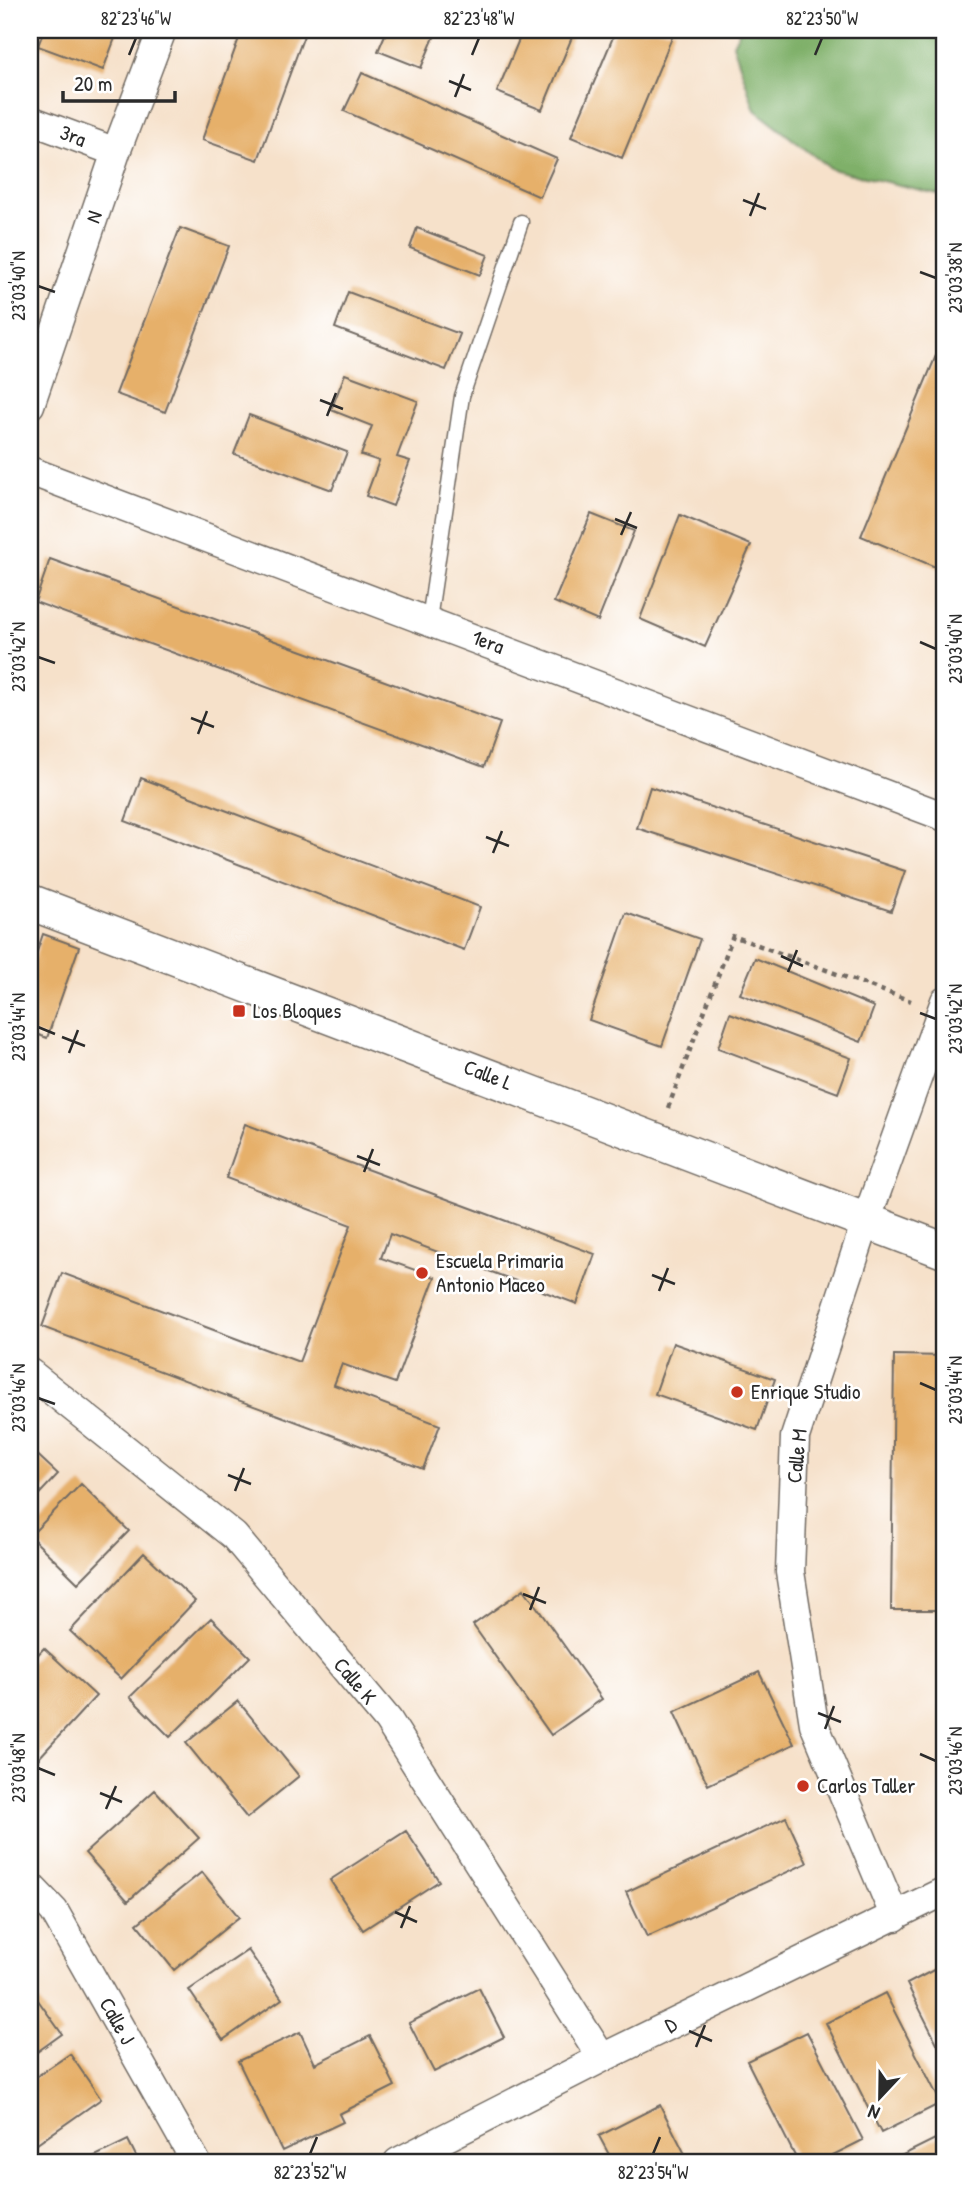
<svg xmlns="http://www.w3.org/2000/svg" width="975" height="2192" viewBox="0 0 975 2192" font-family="'Patrick Hand',sans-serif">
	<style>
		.forest { fill: #7fb069; stroke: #556e4a; stroke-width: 2 }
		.building { fill: #e6b06a }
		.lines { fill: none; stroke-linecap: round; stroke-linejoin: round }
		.service-casing { stroke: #726b63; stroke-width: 17 }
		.minor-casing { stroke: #726b63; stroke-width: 31 }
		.tertiary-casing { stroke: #726b63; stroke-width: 38 }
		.path { stroke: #726b63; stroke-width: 4.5; stroke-dasharray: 5 5; stroke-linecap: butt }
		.service { stroke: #fff; stroke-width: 14 }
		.minor { stroke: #fff; stroke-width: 28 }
		.tertiary { stroke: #fff; stroke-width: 35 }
		.ticks { fill: none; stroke: #2b2b2b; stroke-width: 2.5 }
		.poi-dot { fill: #c8321e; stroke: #fff; stroke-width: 2.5 }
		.labels { text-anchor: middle; stroke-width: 5; stroke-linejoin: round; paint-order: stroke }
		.street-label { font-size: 21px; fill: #2b2b2b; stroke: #fff }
		.poi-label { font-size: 21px; fill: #2b2b2b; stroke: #fff; text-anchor: start }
		.neatline { fill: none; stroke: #2b2b2b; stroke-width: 2.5 }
		.ticks-label { font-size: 18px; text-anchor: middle; fill: #2b2b2b }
	</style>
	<rect width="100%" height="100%" fill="#fff"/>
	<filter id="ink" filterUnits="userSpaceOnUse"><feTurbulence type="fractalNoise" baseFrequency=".0143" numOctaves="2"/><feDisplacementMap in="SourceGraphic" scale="14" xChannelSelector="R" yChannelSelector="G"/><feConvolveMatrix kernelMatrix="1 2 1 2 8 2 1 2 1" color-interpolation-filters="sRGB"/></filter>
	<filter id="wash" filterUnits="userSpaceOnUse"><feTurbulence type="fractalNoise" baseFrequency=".00686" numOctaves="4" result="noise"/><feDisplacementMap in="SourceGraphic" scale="28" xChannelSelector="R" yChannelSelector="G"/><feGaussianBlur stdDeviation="1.57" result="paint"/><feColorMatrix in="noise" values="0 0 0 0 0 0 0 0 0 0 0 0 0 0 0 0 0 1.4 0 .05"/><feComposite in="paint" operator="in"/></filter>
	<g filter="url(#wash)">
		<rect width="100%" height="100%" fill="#f6e1ca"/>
		<path class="forest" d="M 740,30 L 945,30 L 945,179 L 938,194 L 831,169 L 755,110 L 733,44 Z"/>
		<g id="blocks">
			<path class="building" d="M 44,30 L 118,30 L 103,70 L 38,46 Z
				M 242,30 L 306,30 L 258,160 L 202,140 Z
				M 387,30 L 437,30 L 421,68 L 378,51 Z
				M 523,30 L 575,30 L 542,110 L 497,92 Z
				M 616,30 L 675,30 L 622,158 L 571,137 Z
				M 362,73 L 557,159 L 540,197 L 344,111 Z
				M 180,228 L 229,246 L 165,412 L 116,394 Z
				M 417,228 L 488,255 L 480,275 L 410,248 Z
				M 348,292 L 460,334 L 446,370 L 335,328 Z
				M 945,334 L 945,571 L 861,536 Z
				M 345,374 L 418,401 L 397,457 L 410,461 L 393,506 L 366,496 L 379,461 L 361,455 L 372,426 L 331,410 Z
				M 249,415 L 347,452 L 332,490 L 234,454 Z
				M 591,514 L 634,531 L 598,621 L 554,602 Z
				M 680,515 L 751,545 L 705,647 L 640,619 Z
				M 50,559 L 500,723 L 484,767 L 35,602 Z
				M 141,778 L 480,907 L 464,950 L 125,821 Z
				M 650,787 L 905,871 L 891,911 L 637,828 Z
				M 626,913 L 700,939 L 662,1046 L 589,1020 Z
				M 43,934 L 79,947 L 47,1038 L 30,1032 L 30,972 Z
				M 755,958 L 874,1007 L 861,1042 L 740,994 Z
				M 730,1013 L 851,1058 L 838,1093 L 718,1048 Z
				M 245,1124 L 595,1254 L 577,1304 L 390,1234 L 381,1258 L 435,1277 L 395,1383 L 342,1364 L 334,1385 L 440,1425 L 423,1469 L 42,1327 L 62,1273 L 299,1362 L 351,1225 L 226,1178 Z
				M 673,1343 L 775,1379 L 757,1430 L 655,1394 Z
				M 894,1355 L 945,1356 L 945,1610 L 891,1610 Z
				M 30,1448 L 58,1474 L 30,1504 Z
				M 81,1484 L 129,1531 L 78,1583 L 30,1536 Z
				M 144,1553 L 195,1601 L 121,1679 L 70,1631 Z
				M 524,1589 L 602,1699 L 551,1735 L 473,1625 Z
				M 211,1618 L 250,1657 L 170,1737 L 130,1697 Z
				M 44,1648 L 96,1696 L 38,1759 L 30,1752 L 30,1663 Z
				M 759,1672 L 794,1744 L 708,1785 L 674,1712 Z
				M 238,1701 L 299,1776 L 247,1818 L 186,1743 Z
				M 155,1790 L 199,1838 L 128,1901 L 85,1853 Z
				M 786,1817 L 807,1863 L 647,1937 L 626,1892 Z
				M 406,1831 L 439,1881 L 363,1930 L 330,1880 Z
				M 202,1872 L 239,1917 L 174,1970 L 137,1924 Z
				M 248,1950 L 282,1999 L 223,2040 L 189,1990 Z
				M 945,1964 L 945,2059 L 907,1984 Z
				M 479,1988 L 504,2037 L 434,2072 L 409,2023 Z
				M 30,1989 L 62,2034 L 30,2057 Z
				M 885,1993 L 941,2103 L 881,2133 L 826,2023 Z
				M 300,2032 L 315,2064 L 370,2036 L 395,2086 L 339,2114 L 343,2122 L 282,2151 L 238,2061 Z
				M 807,2032 L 863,2140 L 819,2162 L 798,2162 L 747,2061 Z
				M 70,2054 L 101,2099 L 30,2149 L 30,2081 Z
				M 660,2105 L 689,2162 L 613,2162 L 599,2136 Z
				M 945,2134 L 945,2162 L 897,2162 L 895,2159 Z
				M 128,2140 L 139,2162 L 83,2162 Z"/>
		</g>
	</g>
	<g filter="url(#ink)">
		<use href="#blocks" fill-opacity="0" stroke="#726b63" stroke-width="2"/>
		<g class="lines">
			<defs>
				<path id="service" d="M 429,620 L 462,396 L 521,222"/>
				<path id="minor" d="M 30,120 L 116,152
					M 30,405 L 116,152 L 162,30
					M 30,471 L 945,817
					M 30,1373 L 234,1536 L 388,1720 L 602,2058
					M 30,1886 L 54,1911 L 196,2162
					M 895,1917 L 814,1724 L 790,1572 L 795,1437 L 866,1221 L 945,1001
					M 398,2162 L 602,2058 L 945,1891"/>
				<path id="tertiary" d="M 30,902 L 945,1251"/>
			</defs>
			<use href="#service" class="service-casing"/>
			<use href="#minor" class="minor-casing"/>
			<use href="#tertiary" class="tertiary-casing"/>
			<path class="path" d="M 668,1108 L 733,936 L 911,1001"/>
			<use href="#service" class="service"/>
			<use href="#minor" class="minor"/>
			<use href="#tertiary" class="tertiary"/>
		</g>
	</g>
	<path class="ticks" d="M 129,55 L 136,38M 472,55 L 479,38M 815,55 L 822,38M 449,81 L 471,90M 455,97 L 464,74M 743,200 L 766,209M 750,216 L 759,193M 920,272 L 936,278M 38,286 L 55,292M 320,400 L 343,409M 327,416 L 336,393M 615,519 L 637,528M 621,535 L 631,512M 920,642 L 936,649M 38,657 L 55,663M 191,718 L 214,727M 198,734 L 207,711M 486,837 L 509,846M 493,853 L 502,831M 781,956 L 803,966M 788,972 L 797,950M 920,1013 L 936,1019M 38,1027 L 55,1034M 62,1037 L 85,1046M 69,1053 L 78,1030M 357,1156 L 380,1165M 364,1172 L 373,1149M 652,1275 L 675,1284M 659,1291 L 668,1268M 920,1383 L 936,1390M 38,1398 L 55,1404M 228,1475 L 251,1484M 235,1491 L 244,1468M 523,1594 L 546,1603M 530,1610 L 539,1587M 818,1713 L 841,1722M 825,1729 L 834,1706M 920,1754 L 936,1761M 38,1768 L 55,1775M 100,1793 L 122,1802M 106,1809 L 116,1786M 395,1912 L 417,1922M 401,1928 L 410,1906M 689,2031 L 712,2041M 696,2047 L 705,2025M 310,2154 L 317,2137M 653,2154 L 660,2137"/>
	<g class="poi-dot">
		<rect x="232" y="1004" width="14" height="14" rx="3.5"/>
		<circle cx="422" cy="1273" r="7"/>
		<circle cx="737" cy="1392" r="7"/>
		<circle cx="803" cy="1786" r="7"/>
	</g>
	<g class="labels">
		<g class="street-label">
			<text transform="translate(73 136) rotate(21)" y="7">3ra</text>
			<text transform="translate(94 217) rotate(-71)" y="7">N</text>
			<text transform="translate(488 642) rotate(21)" y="7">1era</text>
			<text transform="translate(488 1075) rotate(21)" y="7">Calle L</text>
			<text transform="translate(797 1456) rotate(-84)" y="7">Calle M</text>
			<text transform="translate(355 1681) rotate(50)" y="7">Calle K</text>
			<text transform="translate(117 2021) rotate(61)" y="7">Calle J</text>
			<text transform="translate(671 2025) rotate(-26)" y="7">D</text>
		</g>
		<g class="poi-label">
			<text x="253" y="1018">Los Bloques</text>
			<text x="436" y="1268">Escuela Primaria<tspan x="436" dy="24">Antonio Maceo</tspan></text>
			<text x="751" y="1399">Enrique Studio</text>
			<text x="817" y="1793">Carlos Taller</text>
		</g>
	</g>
	<rect width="975" height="2192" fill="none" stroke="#fff" stroke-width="77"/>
	<g transform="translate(880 2097) rotate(202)" stroke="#ffffff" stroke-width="5" paint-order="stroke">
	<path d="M0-5L12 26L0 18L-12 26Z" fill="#2b2b2b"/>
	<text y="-10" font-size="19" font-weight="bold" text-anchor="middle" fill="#2b2b2b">N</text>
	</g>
	<path d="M63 91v10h112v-10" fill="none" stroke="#2b2b2b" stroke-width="3.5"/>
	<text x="74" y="91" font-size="21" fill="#2b2b2b" stroke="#ffffff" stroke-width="5" paint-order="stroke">20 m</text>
	<rect x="38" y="38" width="898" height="2116" class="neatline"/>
	<g class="ticks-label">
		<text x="136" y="25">82°23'46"W</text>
		<text x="479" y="25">82°23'48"W</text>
		<text x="822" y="25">82°23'50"W</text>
		<text transform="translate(956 278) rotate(-90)" y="6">23°03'38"N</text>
		<text transform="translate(19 286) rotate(-90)" y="6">23°03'40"N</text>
		<text transform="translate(956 649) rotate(-90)" y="6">23°03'40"N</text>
		<text transform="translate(19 657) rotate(-90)" y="6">23°03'42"N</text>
		<text transform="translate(956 1019) rotate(-90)" y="6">23°03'42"N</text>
		<text transform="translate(19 1027) rotate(-90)" y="6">23°03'44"N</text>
		<text transform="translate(956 1390) rotate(-90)" y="6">23°03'44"N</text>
		<text transform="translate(19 1398) rotate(-90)" y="6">23°03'46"N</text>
		<text transform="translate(956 1761) rotate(-90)" y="6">23°03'46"N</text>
		<text transform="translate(19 1768) rotate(-90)" y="6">23°03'48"N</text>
		<text x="310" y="2179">82°23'52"W</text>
		<text x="653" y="2179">82°23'54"W</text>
	</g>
</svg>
